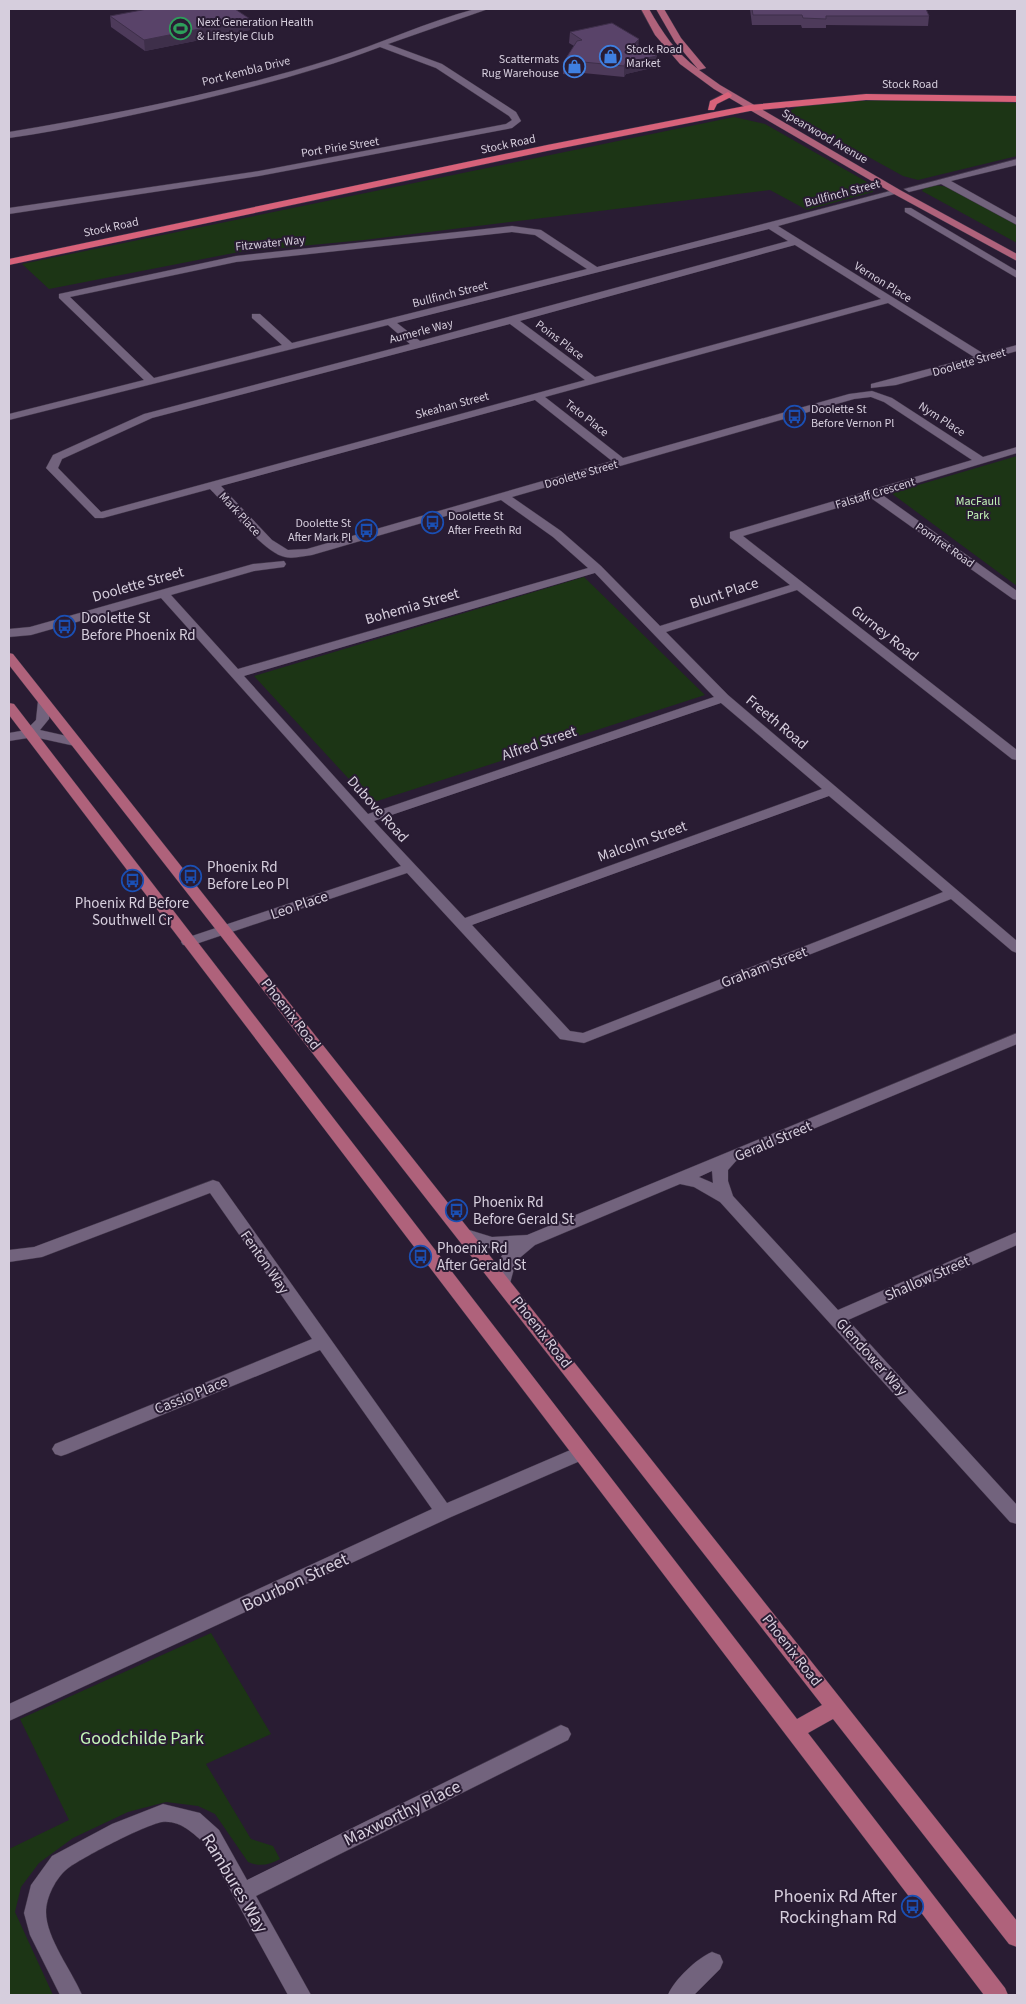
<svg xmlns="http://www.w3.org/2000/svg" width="1026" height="2004" viewBox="0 0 1026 2004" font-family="'Source Sans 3',sans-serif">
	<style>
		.green { fill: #1c3515 }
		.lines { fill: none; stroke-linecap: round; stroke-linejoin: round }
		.minor-casing { stroke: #413649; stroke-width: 1 }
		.major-casing { stroke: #413649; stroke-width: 1 }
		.highway-casing { stroke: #413649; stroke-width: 1 }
		.minor { fill: #72637d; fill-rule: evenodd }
		.major { fill: #af627b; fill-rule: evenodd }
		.highway { fill: #d8627a; fill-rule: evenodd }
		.wall { fill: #4d3a5a }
		.shaded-wall { fill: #3e2f4a }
		.building { fill: #594369; stroke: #3e2f4a }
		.labels { text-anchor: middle; stroke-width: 4; stroke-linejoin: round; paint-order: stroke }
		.far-poi-label { font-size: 12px; fill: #d6cedd; stroke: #291c33; text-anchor: start }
		.far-street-label { font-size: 12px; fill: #d6cedd; stroke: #291c33 }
		.far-park-label { font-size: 12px; fill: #c3f5b7; stroke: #291c33 }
		.street-label { font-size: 15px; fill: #d6cedd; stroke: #291c33 }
		.poi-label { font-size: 15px; fill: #d6cedd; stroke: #291c33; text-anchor: start }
		.near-street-label { font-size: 18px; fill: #d6cedd; stroke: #291c33 }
		.near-park-label { font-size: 18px; fill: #c3f5b7; stroke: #291c33 }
		.near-poi-label { font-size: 18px; fill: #d6cedd; stroke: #291c33; text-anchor: end }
	</style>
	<rect width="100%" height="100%" fill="#291c33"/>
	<path class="green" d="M 907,98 L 1017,103 L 1017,156 L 918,180 L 903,176 L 787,112 L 801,105 Z
		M 734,117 L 765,124 L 874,186 L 873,192 L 807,210 L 770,190 L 364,240 L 239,252 L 49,289 L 22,264 Z
		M 934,185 L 949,187 L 1017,225 L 1017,243 L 922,191 L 925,187 Z
		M 1017,456 L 1017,586 L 891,493 Z
		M 584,577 L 705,695 L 371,803 L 254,676 Z
		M 211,1633 L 271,1734 L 206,1764 L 251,1839 L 273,1846 L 280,1859 C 269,1865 260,1867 248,1862 L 215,1814 L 198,1806 L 166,1802 L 128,1812 L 73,1838 L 39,1863 L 21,1887 L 15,1912 L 53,1995 L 9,1995 L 9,1849 L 69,1820 L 20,1719 Z"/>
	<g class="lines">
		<defs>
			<path id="minor" d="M 475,9 L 488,9 L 388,44 L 442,64 L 516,112 L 521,121 L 512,128 L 259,176 L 9,214 L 9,208 L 259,171 L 506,124 L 512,120 L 509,116 L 436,68 L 380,47 C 320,70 257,86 195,101 C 133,115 71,129 9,138 L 9,132 C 117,114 227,92 332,59 C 380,44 426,22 475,9 Z
				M 1017,159 L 1017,165 L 951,181 L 1017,218 L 1017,225 L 941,184 L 909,192 L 904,189 Z
				M 894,190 L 902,192 L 778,226 L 984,354 L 1017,345 L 1017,351 L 896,385 L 871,388 L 871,384 L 974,357 L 888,303 L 545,397 L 623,458 L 849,394 L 872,391 L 892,398 L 983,457 L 1017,447 L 1017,453 L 881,494 L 1017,591 L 1017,600 L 1013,599 L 871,498 L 743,536 L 1017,750 L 1017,760 L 1012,759 L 797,590 L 666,632 L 728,695 L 1017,941 L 1017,953 L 1012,951 L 951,899 L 584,1043 L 560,1039 L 407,873 L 193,945 L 183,945 L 181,942 L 183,939 L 401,866 L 161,598 L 31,635 L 9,637 L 9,629 L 30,627 L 253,564 L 284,561 L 286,564 L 284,567 L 254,571 L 171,595 L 238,669 L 588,568 L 553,537 L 501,500 L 312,555 C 304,556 293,559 285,557 C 265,554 226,505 210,489 L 103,518 L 95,518 L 46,468 L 53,455 L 144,414 L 410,344 L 388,325 L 9,420 L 9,414 L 144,380 L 59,298 L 59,294 L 236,256 L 512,226 L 541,230 L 597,267 ZM 769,229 L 788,241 L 420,341 L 397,323 ZM 512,232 L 535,235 L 587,269 L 292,343 L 260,314 L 252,314 L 252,318 L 282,345 L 154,378 L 70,297 L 236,262 ZM 795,245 L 881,299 L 595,377 L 520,321 ZM 510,324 L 585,380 L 101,512 L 58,468 L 62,459 L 152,418 ZM 871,397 L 884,402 L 972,460 L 730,532 L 730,538 L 790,585 L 660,626 L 601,566 L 561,531 L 512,497 L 854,399 ZM 535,400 L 612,461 L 307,549 L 288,550 L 272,540 L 221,486 ZM 595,573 L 714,697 L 368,814 L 244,676 ZM 721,703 L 822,789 L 465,918 L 374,821 ZM 829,796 L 943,892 L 583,1033 L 570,1031 L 472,925 Z
				M 905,208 L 911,208 L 1017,271 L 1017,278 L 905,212 Z
				M 44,697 L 50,701 L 49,719 L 40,730 L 80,739 L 82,742 L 80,745 L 75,746 L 34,737 L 9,741 L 9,733 L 26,730 L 36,720 L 38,701 Z
				M 1017,1033 L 1017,1044 L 736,1161 L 728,1170 L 728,1181 L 733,1196 L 838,1310 L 1017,1232 L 1017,1245 L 848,1320 L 1017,1505 L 1017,1524 L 1010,1522 L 720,1202 L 694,1187 L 680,1184 L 535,1245 L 516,1261 L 509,1287 L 503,1289 L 497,1287 C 490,1275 499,1257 508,1248 L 492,1249 L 460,1239 L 458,1235 L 460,1231 L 466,1229 L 492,1237 L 527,1235 ZM 712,1171 L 713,1183 L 699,1177 Z
				M 213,1180 L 219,1182 L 447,1503 L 575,1448 L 581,1446 L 587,1448 L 590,1453 L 587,1458 L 451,1517 L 9,1721 L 9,1704 L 432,1509 L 320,1350 L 67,1454 L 61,1456 L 55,1454 L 52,1449 L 55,1444 L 312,1339 L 210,1193 L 42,1257 L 9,1262 L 9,1250 L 34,1247 Z
				M 561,1725 L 568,1728 L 571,1734 L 568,1740 L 256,1896 L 311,1995 L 288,1995 L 205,1844 C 193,1833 180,1820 162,1822 C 145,1825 81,1858 67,1869 C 56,1878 46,1897 46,1912 C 46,1938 72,1971 82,1995 L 60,1995 L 30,1935 L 24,1913 L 31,1885 L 52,1856 L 112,1824 L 163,1804 L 200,1813 L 219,1830 L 247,1880 Z
				M 712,1952 L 720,1955 L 723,1962 L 720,1969 L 694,1995 L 668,1995 C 674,1980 697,1958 712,1952 Z"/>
			<path id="major" d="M 641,9 L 649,9 C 662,32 676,53 698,69 L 675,42 L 656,9 L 664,9 L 681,38 L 706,68 L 699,70 L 720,85 L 900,190 L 1017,254 L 1017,261 L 894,194 L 714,89 L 680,64 L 655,35 Z
				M 9,653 L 13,654 L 1017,1921 L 1017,1947 L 1009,1944 L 833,1719 L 808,1733 L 1005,1988 L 1008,1995 L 984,1995 L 9,715 L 9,703 L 14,704 L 797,1719 L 822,1705 L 9,665 Z"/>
			<path id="highway" d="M 728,92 L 732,95 L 731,97 L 717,104 L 714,110 L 708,110 L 710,101 Z
				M 866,94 L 1017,96 L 1017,102 L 866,100 L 750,111 L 547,151 L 9,265 L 9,259 L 547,145 L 750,105 Z"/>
		</defs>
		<use href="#minor" class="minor-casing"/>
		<use href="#major" class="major-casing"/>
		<use href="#highway" class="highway-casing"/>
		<use href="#minor" class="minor"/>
		<use href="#major" class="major"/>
		<use href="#highway" class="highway"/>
	</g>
	<path class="wall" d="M 750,9 L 926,9 L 929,16 L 928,26 L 826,25 L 826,28 L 802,28 L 801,25 L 752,25 Z
		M 110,16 L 250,19 L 250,30 L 145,51 L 111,27 Z
		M 570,32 L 638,45 L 656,67 L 626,74 L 624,77 L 583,73 L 581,76 L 563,74 L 563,63 L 574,46 L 569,43 Z"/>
	<path class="shaded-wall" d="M 250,19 L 250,30 L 145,51 L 144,40 Z
		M 639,39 L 638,50 L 635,43 Z
		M 657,56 L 656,67 L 626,74 L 624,77 L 624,66 L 626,62 Z
		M 583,62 L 583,73 L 581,76 L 581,64 Z"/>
	<path class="building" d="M 147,9 L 235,9 L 250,19 L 144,40 L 110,16 Z
		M 752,9 L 926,9 L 929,16 L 826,16 L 826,19 L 803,18 L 802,15 L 753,15 Z
		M 612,23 L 639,39 L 635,43 L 657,56 L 626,62 L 624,66 L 583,62 L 581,64 L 563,63 L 577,41 L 582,40 L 570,32 Z"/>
	<defs>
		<symbol id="stadium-ring" viewBox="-11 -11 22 22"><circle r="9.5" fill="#291c33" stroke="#2e9e5b" stroke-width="1.5"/><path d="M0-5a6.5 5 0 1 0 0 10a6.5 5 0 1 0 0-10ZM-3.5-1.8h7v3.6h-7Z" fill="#2e9e5b"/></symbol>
		<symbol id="shop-ring" viewBox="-11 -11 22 22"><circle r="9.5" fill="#291c33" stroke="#3f7fe0" stroke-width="1.5"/><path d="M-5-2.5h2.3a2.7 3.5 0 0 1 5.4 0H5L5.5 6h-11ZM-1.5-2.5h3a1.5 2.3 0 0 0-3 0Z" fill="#3f7fe0"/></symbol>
		<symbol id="bus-ring" viewBox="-11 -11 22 22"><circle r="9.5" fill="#291c33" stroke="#1a4fb4" stroke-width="1.5"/><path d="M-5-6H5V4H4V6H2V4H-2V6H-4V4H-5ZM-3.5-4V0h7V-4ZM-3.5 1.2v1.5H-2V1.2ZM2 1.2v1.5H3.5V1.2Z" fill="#1a4fb4"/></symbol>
	</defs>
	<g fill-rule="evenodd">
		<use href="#stadium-ring" x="168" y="16" width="25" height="25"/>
		<use href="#shop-ring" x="598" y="44" width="25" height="25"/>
		<use href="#shop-ring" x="562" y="54" width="25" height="25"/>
		<use href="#bus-ring" x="782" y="404" width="25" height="25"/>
		<use href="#bus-ring" x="420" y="510" width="25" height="25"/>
		<use href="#bus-ring" x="354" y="518" width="25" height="25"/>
		<use href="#bus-ring" x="52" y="614" width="25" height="25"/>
		<use href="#bus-ring" x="178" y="864" width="25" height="25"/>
		<use href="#bus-ring" x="120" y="868" width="25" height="25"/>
		<use href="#bus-ring" x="444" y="1198" width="25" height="25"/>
		<use href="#bus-ring" x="408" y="1244" width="25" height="25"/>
		<use href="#bus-ring" x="900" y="1894" width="25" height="25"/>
	</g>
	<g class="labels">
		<g class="far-poi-label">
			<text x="197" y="26">Next Generation Health<tspan x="197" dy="14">&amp; Lifestyle Club</tspan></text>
			<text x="626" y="53">Stock Road<tspan x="626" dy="14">Market</tspan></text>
			<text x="559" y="63" text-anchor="end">Scattermats<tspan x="559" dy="14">Rug Warehouse</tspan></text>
			<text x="811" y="413">Doolette St<tspan x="811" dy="14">Before Vernon Pl</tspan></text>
			<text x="448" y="520">Doolette St<tspan x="448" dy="14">After Freeth Rd</tspan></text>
			<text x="351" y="527" text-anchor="end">Doolette St<tspan x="351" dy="14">After Mark Pl</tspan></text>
		</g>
		<g class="far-street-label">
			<text transform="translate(246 71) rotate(-14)" y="4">Port Kembla Drive</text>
			<text x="910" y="88">Stock Road</text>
			<text transform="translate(825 136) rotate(30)" y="4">Spearwood Avenue</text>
			<text transform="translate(508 144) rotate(-12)" y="4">Stock Road</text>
			<text transform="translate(340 147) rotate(-9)" y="4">Port Pirie Street</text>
			<text transform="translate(842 193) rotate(-15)" y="4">Bullfinch Street</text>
			<text transform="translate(111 227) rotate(-12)" y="4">Stock Road</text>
			<text transform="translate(270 243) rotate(-6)" y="4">Fitzwater Way</text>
			<text transform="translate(883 282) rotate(32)" y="4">Vernon Place</text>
			<text transform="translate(450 294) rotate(-14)" y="4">Bullfinch Street</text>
			<text transform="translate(421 331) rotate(-15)" y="4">Aumerle Way</text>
			<text transform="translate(560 340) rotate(37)" y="4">Poins Place</text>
			<text transform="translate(969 362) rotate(-16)" y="4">Doolette Street</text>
			<text transform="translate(452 405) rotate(-15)" y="4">Skeahan Street</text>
			<text transform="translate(587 418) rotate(38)" y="4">Teto Place</text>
			<text transform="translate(942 419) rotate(33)" y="4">Nym Place</text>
			<text transform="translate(581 474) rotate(-16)" y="4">Doolette Street</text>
			<text transform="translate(875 493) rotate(-17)" y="4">Falstaff Crescent</text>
			<text transform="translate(240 514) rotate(47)" y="4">Mark Place</text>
			<text transform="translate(945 545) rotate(35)" y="4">Pomfret Road</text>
		</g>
		<g class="far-park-label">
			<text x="978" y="505">MacFaull<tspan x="978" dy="14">Park</tspan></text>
		</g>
		<g class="street-label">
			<text transform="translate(138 584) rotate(-16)" y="5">Doolette Street</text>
			<text transform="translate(724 593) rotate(-18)" y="5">Blunt Place</text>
			<text transform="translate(412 606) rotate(-16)" y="5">Bohemia Street</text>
			<text transform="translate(885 633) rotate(38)" y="5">Gurney Road</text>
			<text transform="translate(777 722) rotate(40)" y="5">Freeth Road</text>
			<text transform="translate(539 743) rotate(-19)" y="5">Alfred Street</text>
			<text transform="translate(378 809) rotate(48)" y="5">Dubove Road</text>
			<text transform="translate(642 841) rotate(-20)" y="5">Malcolm Street</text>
			<text transform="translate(299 905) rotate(-19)" y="5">Leo Place</text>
			<text transform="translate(764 967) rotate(-21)" y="5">Graham Street</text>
			<text transform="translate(291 1014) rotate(52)" y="5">Phoenix Road</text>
			<text transform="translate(773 1141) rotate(-23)" y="5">Gerald Street</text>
			<text transform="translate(265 1262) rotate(55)" y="5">Fenton Way</text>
			<text transform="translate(927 1278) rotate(-24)" y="5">Shallow Street</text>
			<text transform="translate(542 1332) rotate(52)" y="5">Phoenix Road</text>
			<text transform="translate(872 1357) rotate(48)" y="5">Glendower Way</text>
			<text transform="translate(191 1395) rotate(-22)" y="5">Cassio Place</text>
			<text transform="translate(792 1650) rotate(52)" y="5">Phoenix Road</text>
		</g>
		<g class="poi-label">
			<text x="81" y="623">Doolette St<tspan x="81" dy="17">Before Phoenix Rd</tspan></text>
			<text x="207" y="872">Phoenix Rd<tspan x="207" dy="17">Before Leo Pl</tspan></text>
			<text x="132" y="908" text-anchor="middle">Phoenix Rd Before<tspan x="132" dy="17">Southwell Cr</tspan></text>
			<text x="473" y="1207">Phoenix Rd<tspan x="473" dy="17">Before Gerald St</tspan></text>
			<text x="437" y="1253">Phoenix Rd<tspan x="437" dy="17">After Gerald St</tspan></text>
		</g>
		<g class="near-street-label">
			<text transform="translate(295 1582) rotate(-25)" y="6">Bourbon Street</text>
			<text transform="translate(402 1813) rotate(-26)" y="6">Maxworthy Place</text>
			<text transform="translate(235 1883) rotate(59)" y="6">Rambures Way</text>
		</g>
		<g class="near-park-label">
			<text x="142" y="1744">Goodchilde Park</text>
		</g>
		<g class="near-poi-label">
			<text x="897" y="1902">Phoenix Rd After<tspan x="897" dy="21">Rockingham Rd</tspan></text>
		</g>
	</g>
	<rect width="1026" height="2004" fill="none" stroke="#d6cedd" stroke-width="20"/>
</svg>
